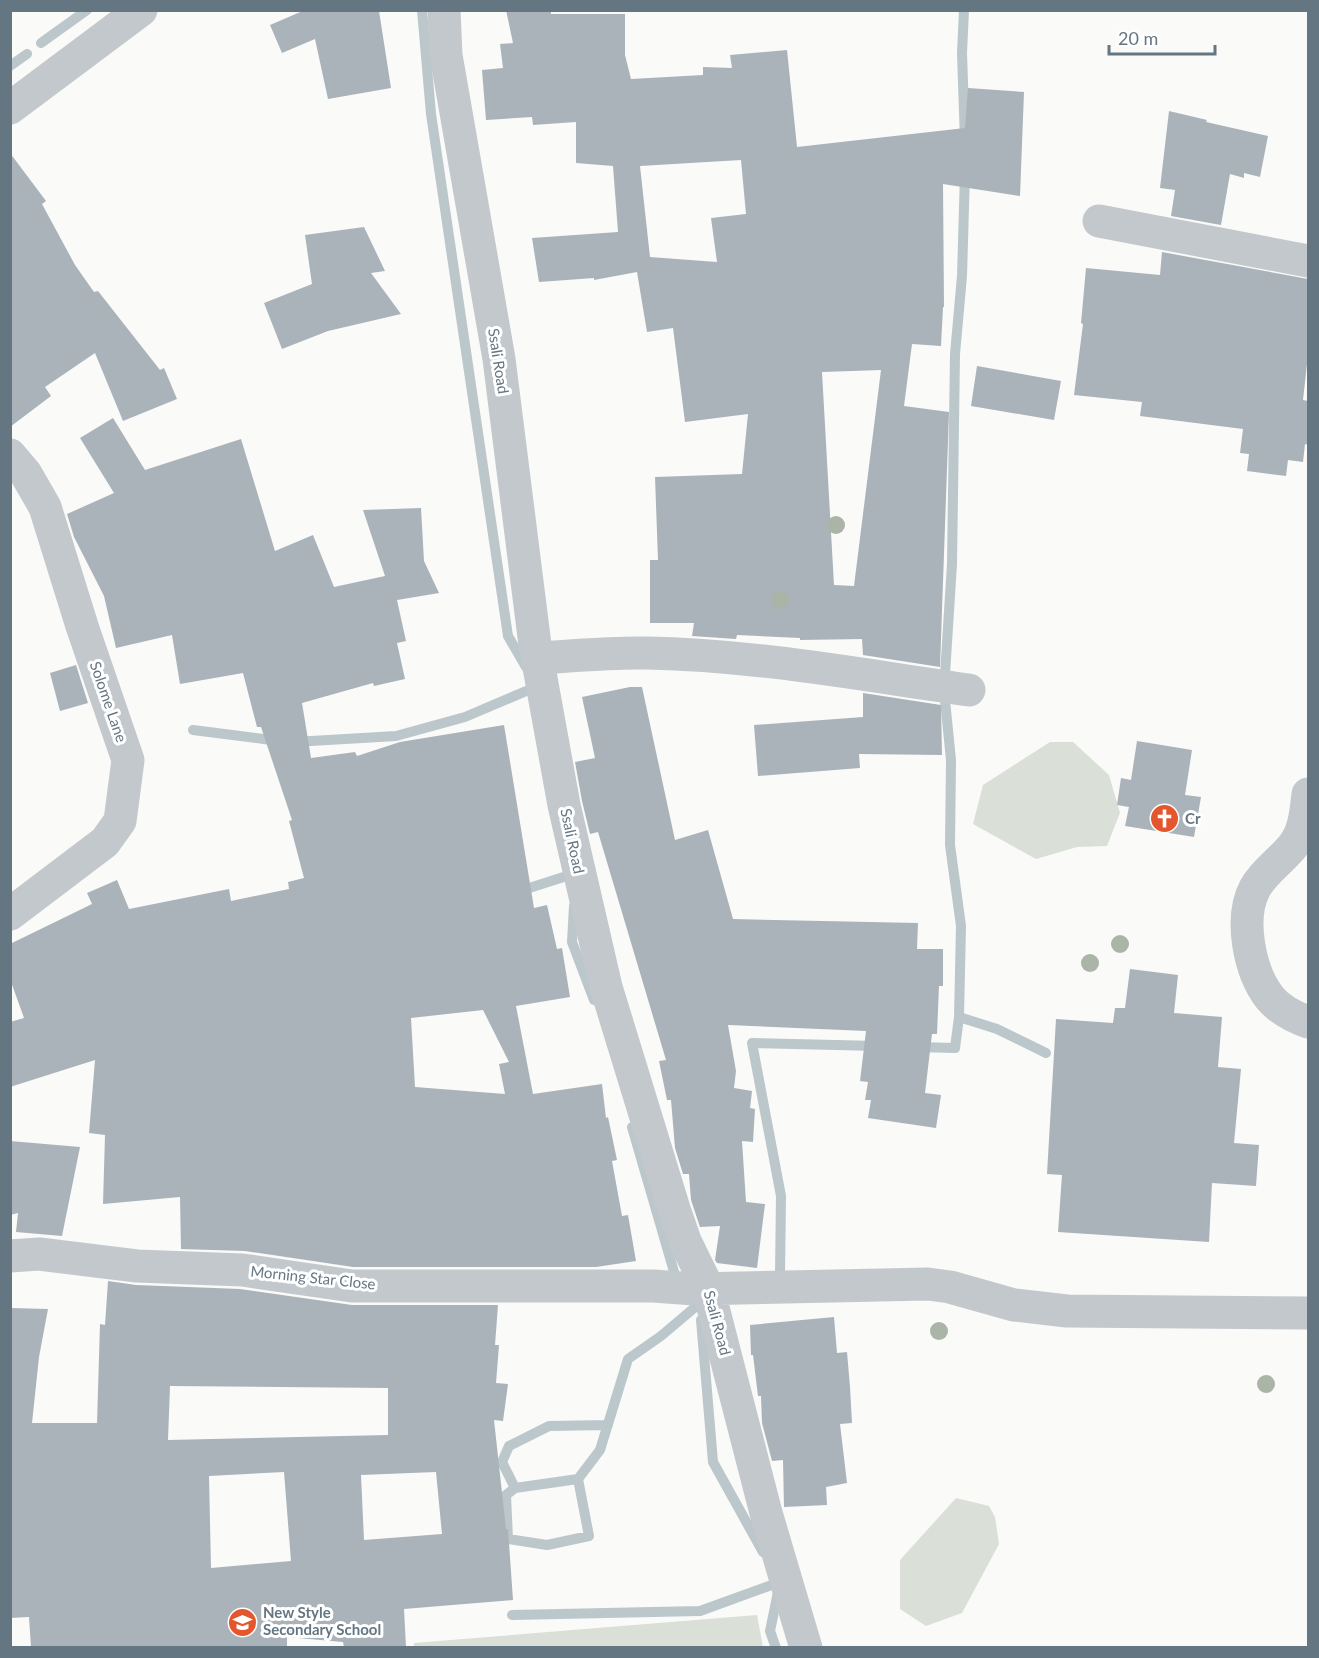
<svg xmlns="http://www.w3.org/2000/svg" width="1319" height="1658" viewBox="0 0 1319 1658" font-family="Lato,sans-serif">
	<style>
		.green { fill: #dadfd7 }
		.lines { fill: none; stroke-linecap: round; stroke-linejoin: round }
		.stream { stroke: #bbc7cb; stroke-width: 10 }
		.building { fill: #aab3b9; fill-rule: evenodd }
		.minor { stroke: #c3c8cc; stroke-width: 33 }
		.tree { fill: #aab4a7 }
		.labels { text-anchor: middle; stroke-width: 6; stroke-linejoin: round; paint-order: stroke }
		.street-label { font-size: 15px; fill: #657683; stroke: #fff }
		.poi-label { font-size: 15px; font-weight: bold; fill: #657683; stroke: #fff; text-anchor: start }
	</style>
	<rect width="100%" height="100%" fill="#fafaf8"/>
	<path class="green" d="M 1050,742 L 1073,742 L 1109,775 L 1120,813 L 1107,846 L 1077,847 L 1036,859 L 973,824 L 983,785 Z
		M 956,1498 L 989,1506 L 995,1517 L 999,1544 L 962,1613 L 926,1626 L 900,1609 L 900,1560 Z
		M 757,1615 L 763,1647 L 414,1647 L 414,1643 Z"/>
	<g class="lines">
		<path class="stream" d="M 422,10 L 431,114 L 508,636 L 526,667
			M 964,10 L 962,53 L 965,142
			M 41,43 L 87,10
			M 10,66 L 27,54
			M 193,730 L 279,741
			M 294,742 L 396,736 L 465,717 L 538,686
			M 520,891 L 576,873
			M 574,906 L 572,942 L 594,1000
			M 959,1017 L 997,1029 L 1046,1053
			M 917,1047 L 955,1048 L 959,1017 L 961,926 L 950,845 L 951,760 L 944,690 L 952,564 L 955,354 L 962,276 L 965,173
			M 632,1127 L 677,1282
			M 780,1275 L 781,1196 L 752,1043 L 878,1046
			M 701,1320 L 713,1462 L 763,1552
			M 578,1479 L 589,1536 L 547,1545 L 508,1539 L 506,1495 L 515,1488 L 578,1479 L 600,1450 L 628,1359 L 661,1336 L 700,1303
			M 515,1488 L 502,1462 L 509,1446 L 549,1426 L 608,1425
			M 512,1615 L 700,1611 L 780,1582
			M 776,1648 L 770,1631 L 778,1592"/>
	</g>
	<path class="building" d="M 305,10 L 380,10 L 379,11 L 391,88 L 328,99 L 315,39 L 282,53 L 270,25 Z
		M 506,10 L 551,10 L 551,14 L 625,14 L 625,55 L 631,79 L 703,75 L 703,67 L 732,68 L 730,55 L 787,50 L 797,147 L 965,128 L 968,88 L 1024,92 L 1020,196 L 943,184 L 944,307 L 943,307 L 941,346 L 912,344 L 904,406 L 949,412 L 940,667 L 863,655 L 862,639 L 800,640 L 800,638 L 737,635 L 736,639 L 692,636 L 694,623 L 650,623 L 650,560 L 658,560 L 655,477 L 742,474 L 748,414 L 685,422 L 673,328 L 647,332 L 637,272 L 594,280 L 594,278 L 539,282 L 532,238 L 618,232 L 613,166 L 576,163 L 576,122 L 533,125 L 532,117 L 486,120 L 482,70 L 503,68 L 500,44 L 513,43 ZM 741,160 L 746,214 L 711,218 L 717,262 L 650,257 L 640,166 ZM 881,370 L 854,586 L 834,585 L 822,372 Z
		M 1169,111 L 1207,120 L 1206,122 L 1268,136 L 1260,177 L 1244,173 L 1244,178 L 1230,174 L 1221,225 L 1171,216 L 1175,190 L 1160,188 Z
		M 10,153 L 46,201 L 42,204 L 75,265 L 94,292 L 98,291 L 160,370 L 164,368 L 177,399 L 123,421 L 95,353 L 45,387 L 51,396 L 10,427 Z
		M 364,227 L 385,271 L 371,273 L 401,314 L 328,331 L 282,349 L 264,303 L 312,284 L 305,235 Z
		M 1162,252 L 1308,279 L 1308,355 L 1303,400 L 1308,401 L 1308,445 L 1305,444 L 1303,462 L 1288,460 L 1286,476 L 1247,471 L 1249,454 L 1240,453 L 1243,429 L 1140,416 L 1142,402 L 1074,395 L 1083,324 L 1081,323 L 1086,268 L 1160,275 Z
		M 977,366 L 1061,381 L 1054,420 L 971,406 Z
		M 113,418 L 145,470 L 241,439 L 275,551 L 313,535 L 334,587 L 385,576 L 363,510 L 421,508 L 424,561 L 439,593 L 397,600 L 406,641 L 397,643 L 405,679 L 374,686 L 373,683 L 302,703 L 311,758 L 355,752 L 357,756 L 400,742 L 504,725 L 534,908 L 547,905 L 557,949 L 562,948 L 570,997 L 516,1006 L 533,1094 L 602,1084 L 606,1118 L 608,1117 L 617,1160 L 612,1161 L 622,1216 L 628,1215 L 636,1261 L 596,1267 L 353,1267 L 245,1251 L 181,1249 L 180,1197 L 103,1204 L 105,1135 L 89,1133 L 95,1060 L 10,1087 L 10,1022 L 24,1018 L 10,979 L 10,944 L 92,904 L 87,893 L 117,880 L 129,909 L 229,889 L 231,901 L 289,889 L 288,882 L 304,878 L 289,821 L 292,820 L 261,727 L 257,727 L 243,673 L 180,684 L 172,635 L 116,648 L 104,596 L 74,537 L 67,514 L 114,493 L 80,438 ZM 483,1010 L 509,1062 L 499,1064 L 505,1094 L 415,1087 L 411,1018 Z
		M 76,665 L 88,703 L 60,711 L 50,673 Z
		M 630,687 L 642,687 L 675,840 L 708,830 L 733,919 L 918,923 L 917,949 L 943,949 L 943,986 L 939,986 L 937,1034 L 932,1034 L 925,1093 L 941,1095 L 936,1128 L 868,1118 L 871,1100 L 865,1100 L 868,1082 L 860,1081 L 866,1031 L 728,1025 L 736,1071 L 734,1088 L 752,1091 L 750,1108 L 755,1109 L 753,1142 L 742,1141 L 746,1202 L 765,1204 L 757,1268 L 717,1263 L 715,1260 L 720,1226 L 700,1227 L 691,1200 L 689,1174 L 683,1174 L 675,1148 L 671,1100 L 667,1100 L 659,1061 L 666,1060 L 598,832 L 590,834 L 582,801 L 575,762 L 595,758 L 582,697 Z
		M 863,693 L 941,705 L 942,755 L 859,754 L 860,768 L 758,776 L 754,725 L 863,717 Z
		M 1137,741 L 1192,750 L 1185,795 L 1201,797 L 1194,837 L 1125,826 L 1129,807 L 1117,805 L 1121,778 L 1131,780 Z
		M 1130,969 L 1178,975 L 1174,1013 L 1222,1017 L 1218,1067 L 1241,1069 L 1234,1143 L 1259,1145 L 1256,1186 L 1212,1183 L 1209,1242 L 1058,1232 L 1062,1175 L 1047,1174 L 1056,1019 L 1113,1023 L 1115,1008 L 1125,1008 Z
		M 10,1141 L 80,1147 L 62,1236 L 16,1232 L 18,1213 L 10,1215 Z
		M 108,1281 L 136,1285 L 240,1289 L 352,1305 L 498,1305 L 495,1345 L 499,1345 L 496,1383 L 508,1384 L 503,1421 L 494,1420 L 506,1529 L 508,1529 L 513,1600 L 404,1609 L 406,1647 L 344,1647 L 343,1642 L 287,1637 L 287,1647 L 31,1647 L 29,1617 L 10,1618 L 10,1308 L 48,1309 L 39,1357 L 32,1423 L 97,1423 L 100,1324 L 105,1325 ZM 170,1386 L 388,1388 L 388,1435 L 168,1440 ZM 284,1472 L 291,1561 L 211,1568 L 209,1476 ZM 436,1472 L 442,1534 L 364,1540 L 361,1475 Z
		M 834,1317 L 837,1353 L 847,1352 L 850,1387 L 852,1423 L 840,1424 L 847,1483 L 826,1487 L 827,1505 L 784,1507 L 783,1460 L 772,1461 L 762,1423 L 761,1396 L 758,1396 L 753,1355 L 751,1355 L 750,1325 Z"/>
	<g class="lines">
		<path class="minor" d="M 444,10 L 446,55 L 499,359 L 535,645 L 564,805 L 606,987 L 675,1212 L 685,1241 L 708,1288 L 766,1513 L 806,1648
			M 10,108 L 141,10
			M 1099,221 L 1308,261
			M 10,455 L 26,474 L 45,507 L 82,626 L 128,760 L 120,821 L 105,842 L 10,914
			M 537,658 C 574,656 611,652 647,653 C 756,655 862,675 969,690
			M 1308,794 C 1306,810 1305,829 1295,843 C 1284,859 1265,870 1255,888 C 1239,918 1249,971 1270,998 C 1280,1010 1294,1017 1308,1022
			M 10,1256 L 39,1254 L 137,1266 L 242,1270 L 352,1286 L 653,1286 L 695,1289 L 928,1284 L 950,1287 L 1014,1305 L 1067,1311 L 1308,1313"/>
	</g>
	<g class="tree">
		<circle cx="836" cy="525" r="9"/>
		<circle cx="780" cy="600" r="9"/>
		<circle cx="1120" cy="944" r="9"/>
		<circle cx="1090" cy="963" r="9"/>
		<circle cx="939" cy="1331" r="9"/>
		<circle cx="1266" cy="1384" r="9"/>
	</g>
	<defs>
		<symbol id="church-disc" viewBox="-11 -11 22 22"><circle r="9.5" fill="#e4572e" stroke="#fff"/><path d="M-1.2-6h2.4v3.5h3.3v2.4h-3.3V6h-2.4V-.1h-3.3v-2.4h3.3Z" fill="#fff"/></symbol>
		<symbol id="school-disc" viewBox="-11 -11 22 22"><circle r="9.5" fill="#e4572e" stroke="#fff"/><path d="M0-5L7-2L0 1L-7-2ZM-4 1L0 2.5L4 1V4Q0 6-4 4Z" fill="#fff"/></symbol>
	</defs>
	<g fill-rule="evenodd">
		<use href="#church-disc" x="1148" y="802" width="33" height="33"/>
		<use href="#school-disc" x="226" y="1606" width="33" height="33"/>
	</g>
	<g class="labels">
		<g class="street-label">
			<text transform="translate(498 361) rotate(81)" y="5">Ssali Road</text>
			<text transform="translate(108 702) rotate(71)" y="5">Solome Lane</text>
			<text transform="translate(572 841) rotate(78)" y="5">Ssali Road</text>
			<text transform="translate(313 1278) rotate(6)" y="5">Morning Star Close</text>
			<text transform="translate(717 1323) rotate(75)" y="5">Ssali Road</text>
		</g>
		<g class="poi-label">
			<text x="1185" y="824">Cr</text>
			<text x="263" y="1618">New Style<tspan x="263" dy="17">Secondary School</tspan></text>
		</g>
	</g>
	<rect width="1319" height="1658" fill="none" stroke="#657683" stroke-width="24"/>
	<path d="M1109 45v9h106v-9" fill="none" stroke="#657683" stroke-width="3"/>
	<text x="1118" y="45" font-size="18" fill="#657683" stroke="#ffffff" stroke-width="4.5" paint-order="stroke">20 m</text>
</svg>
